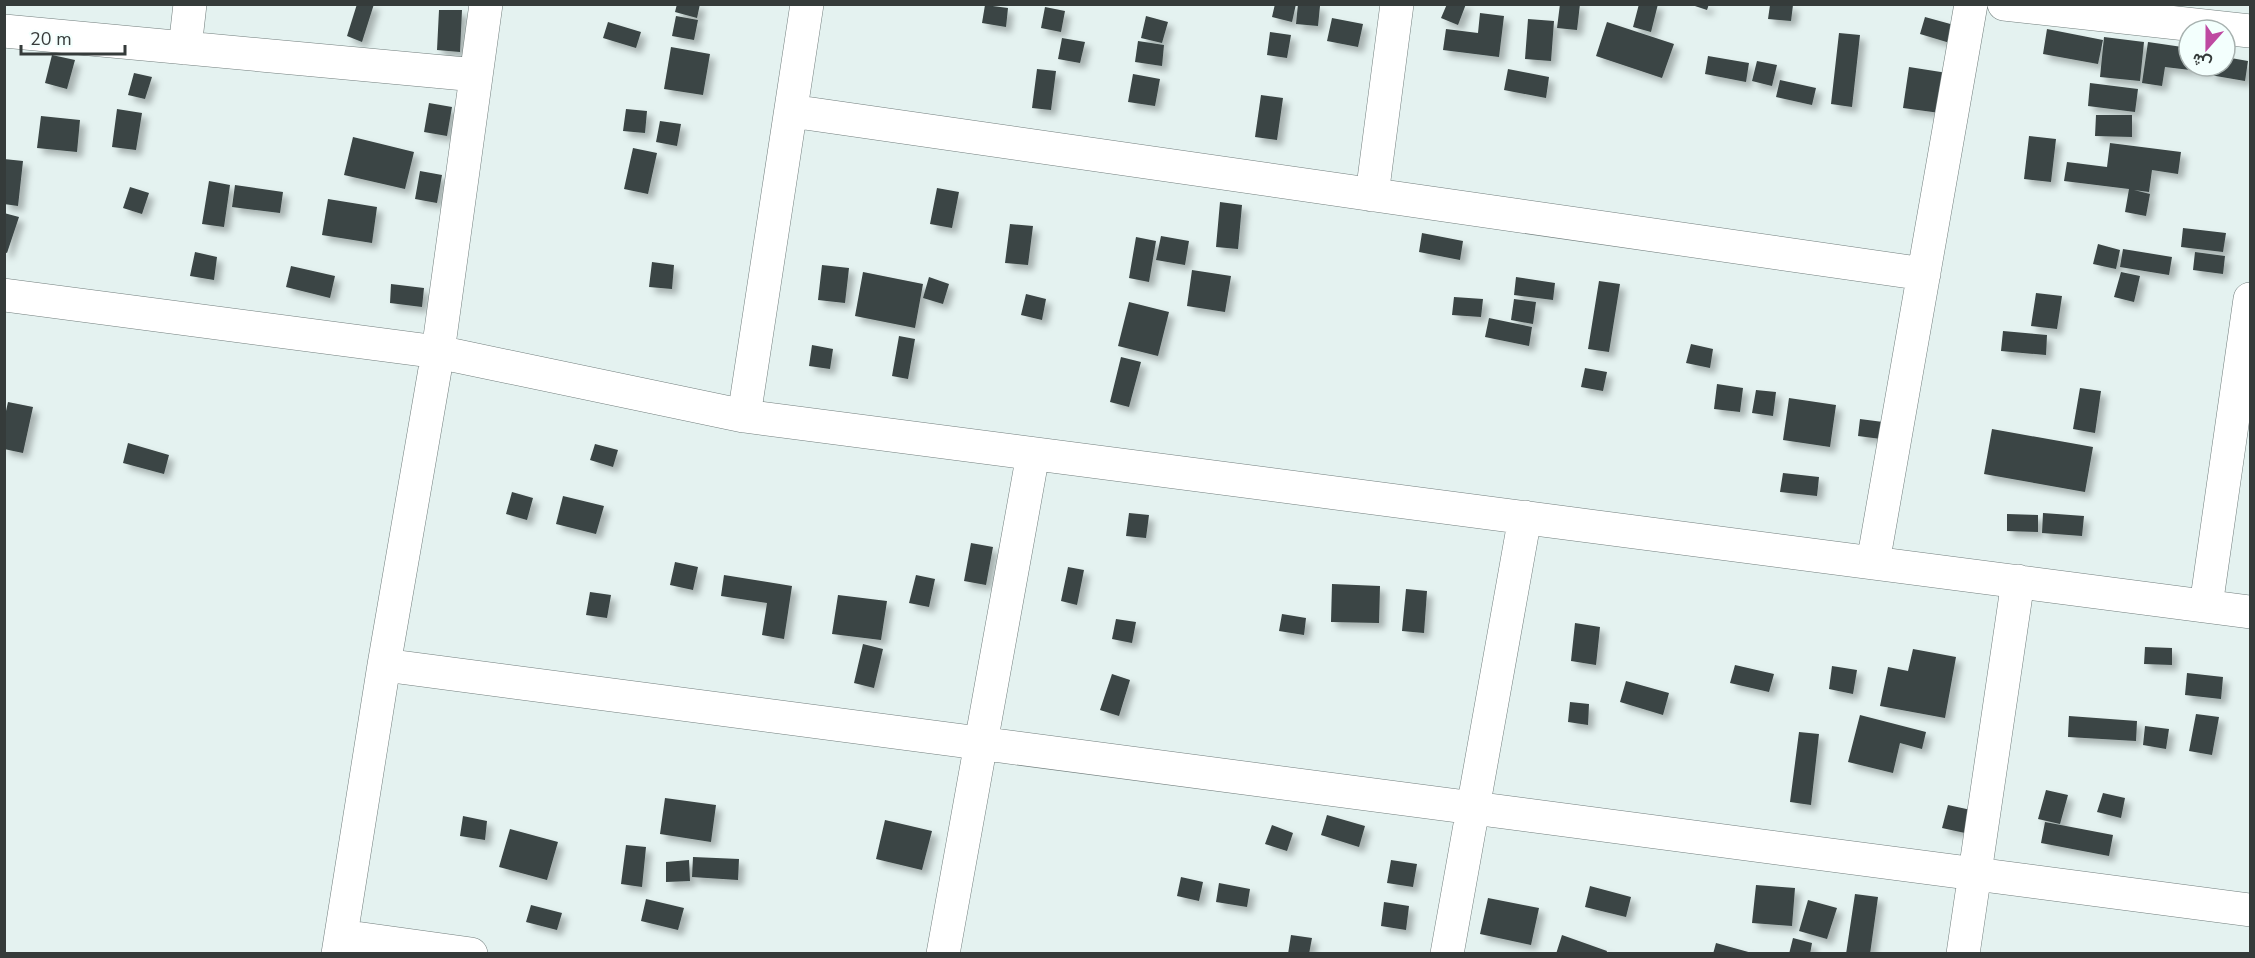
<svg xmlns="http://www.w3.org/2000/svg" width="2255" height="958" viewBox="0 0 2255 958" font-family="'Nunito Sans',Vazirmatn,sans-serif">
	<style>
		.building { fill: #3a4544; filter: url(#shadow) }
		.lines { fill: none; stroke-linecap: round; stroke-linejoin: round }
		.minor-casing { stroke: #727e7d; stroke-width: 34 }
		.minor { stroke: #fff; stroke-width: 33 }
	</style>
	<defs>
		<filter id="shadow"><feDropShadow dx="5.5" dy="5.5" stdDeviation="3" flood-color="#0004"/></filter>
	</defs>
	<rect width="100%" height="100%" fill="#e4f2f0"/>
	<path class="building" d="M 357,4 L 374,4 L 362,42 L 347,36 Z
		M 677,4 L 700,4 L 697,18 L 675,12 Z
		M 1275,4 L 1296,4 L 1292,22 L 1272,17 Z
		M 1298,4 L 1320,6 L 1318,26 L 1296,24 Z
		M 1447,4 L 1466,4 L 1458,25 L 1441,18 Z
		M 1560,4 L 1580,4 L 1577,30 L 1557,28 Z
		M 1639,4 L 1658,4 L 1651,32 L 1633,27 Z
		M 1689,4 L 1709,4 L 1707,10 Z
		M 985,5 L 1008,8 L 1006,27 L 982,23 Z
		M 1770,5 L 1793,5 L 1791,21 L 1768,19 Z
		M 1045,7 L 1065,11 L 1061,32 L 1041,28 Z
		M 439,10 L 462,10 L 460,52 L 437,50 Z
		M 1480,13 L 1504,16 L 1499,57 L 1443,50 L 1446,29 L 1478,33 Z
		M 676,16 L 698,20 L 694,40 L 672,36 Z
		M 1146,16 L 1168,22 L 1162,43 L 1141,38 Z
		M 1925,17 L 1965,28 L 1960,46 L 1920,34 Z
		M 1332,18 L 1363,24 L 1358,47 L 1327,41 Z
		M 1528,19 L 1554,21 L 1551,61 L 1525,59 Z
		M 608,22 L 641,32 L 636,48 L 603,38 Z
		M 1607,22 L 1674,44 L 1662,78 L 1596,56 Z
		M 2047,29 L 2103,40 L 2098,64 L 2043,54 Z
		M 1270,32 L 1291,35 L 1287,58 L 1267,55 Z
		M 1839,33 L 1860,35 L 1852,107 L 1831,104 Z
		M 2104,37 L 2144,42 L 2140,81 L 2100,77 Z
		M 1062,38 L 1085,42 L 1080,63 L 1058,59 Z
		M 1138,41 L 1164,45 L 1162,66 L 1135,62 Z
		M 2148,42 L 2189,48 L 2189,66 L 2208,66 L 2207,72 L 2165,67 L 2162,86 L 2142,83 Z
		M 671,47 L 710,54 L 703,95 L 664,89 Z
		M 52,55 L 75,60 L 67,89 L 45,83 Z
		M 1708,56 L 1749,63 L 1746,82 L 1705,74 Z
		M 2225,57 L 2248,61 L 2245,81 L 2210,75 L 2211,66 L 2225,66 Z
		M 1757,61 L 1777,65 L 1772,86 L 1752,81 Z
		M 1909,67 L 1960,75 L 1955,115 L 1903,108 Z
		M 1037,69 L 1056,71 L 1051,110 L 1032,108 Z
		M 1508,69 L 1549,77 L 1546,98 L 1504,90 Z
		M 134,73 L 152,77 L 145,99 L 128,95 Z
		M 1133,74 L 1160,79 L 1155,106 L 1128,102 Z
		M 1780,80 L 1816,88 L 1812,105 L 1776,97 Z
		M 2090,83 L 2138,89 L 2135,112 L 2088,106 Z
		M 1261,95 L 1283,98 L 1277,140 L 1255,137 Z
		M 429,103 L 452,107 L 447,136 L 424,132 Z
		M 117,109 L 142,113 L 136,150 L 112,147 Z
		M 626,109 L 647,111 L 645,133 L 623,131 Z
		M 2096,115 L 2132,115 L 2132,137 L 2095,136 Z
		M 41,116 L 80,120 L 77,152 L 37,148 Z
		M 660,121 L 681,124 L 677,146 L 656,142 Z
		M 2029,136 L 2056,139 L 2051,182 L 2024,179 Z
		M 353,137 L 414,152 L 405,189 L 344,175 Z
		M 2110,143 L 2181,152 L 2178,174 L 2152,170 L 2149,192 L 2134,190 L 2150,194 L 2146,216 L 2125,212 L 2129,189 L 2064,181 L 2067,162 L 2107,167 Z
		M 633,148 L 657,153 L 648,194 L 624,189 Z
		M 4,159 L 23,161 L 18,206 L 4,204 Z
		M 420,171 L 442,175 L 437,203 L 415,199 Z
		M 209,181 L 230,185 L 224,227 L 202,224 Z
		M 235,185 L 283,192 L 280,213 L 232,207 Z
		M 130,187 L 149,193 L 142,214 L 123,208 Z
		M 937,188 L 959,192 L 952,228 L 930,224 Z
		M 328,199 L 377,207 L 372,243 L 322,235 Z
		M 1220,202 L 1242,205 L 1238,249 L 1216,247 Z
		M 4,213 L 19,217 L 7,253 L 4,252 Z
		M 1010,224 L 1033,226 L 1028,265 L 1005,263 Z
		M 2183,228 L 2226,233 L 2223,252 L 2181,247 Z
		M 1422,233 L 1463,241 L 1460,260 L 1419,252 Z
		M 1161,236 L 1189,241 L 1185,265 L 1156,260 Z
		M 1136,237 L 1156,241 L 1149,282 L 1129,278 Z
		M 2098,244 L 2120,250 L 2116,269 L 2093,264 Z
		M 2123,249 L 2172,257 L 2169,275 L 2120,267 Z
		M 195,252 L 217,257 L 214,280 L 190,276 Z
		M 2195,252 L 2225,256 L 2223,274 L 2193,270 Z
		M 652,262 L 674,265 L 672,289 L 649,287 Z
		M 822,265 L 849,268 L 845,303 L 818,300 Z
		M 291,266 L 335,276 L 330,298 L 286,287 Z
		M 1192,270 L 1231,276 L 1225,312 L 1187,306 Z
		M 863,272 L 923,284 L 915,328 L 855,316 Z
		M 2121,272 L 2140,276 L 2134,302 L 2114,297 Z
		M 929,277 L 949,284 L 943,304 L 923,298 Z
		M 1516,277 L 1555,283 L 1553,300 L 1514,295 Z
		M 1599,281 L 1620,284 L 1609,352 L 1588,349 Z
		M 391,284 L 424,288 L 422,307 L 390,303 Z
		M 2036,293 L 2062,296 L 2057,329 L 2031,326 Z
		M 1026,294 L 1046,299 L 1042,320 L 1021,315 Z
		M 1454,297 L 1483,299 L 1481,317 L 1452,315 Z
		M 1514,299 L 1536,302 L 1533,324 L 1511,320 Z
		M 1129,302 L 1169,312 L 1158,356 L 1118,346 Z
		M 1489,318 L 1532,327 L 1529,346 L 1485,337 Z
		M 2003,331 L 2047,335 L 2046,355 L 2001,351 Z
		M 899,336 L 915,339 L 908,379 L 892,376 Z
		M 1691,344 L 1713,349 L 1710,368 L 1686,363 Z
		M 812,345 L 833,349 L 830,369 L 809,366 Z
		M 1121,357 L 1141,362 L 1129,407 L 1110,402 Z
		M 1585,368 L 1607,372 L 1603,391 L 1581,387 Z
		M 1717,384 L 1743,388 L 1740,412 L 1714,409 Z
		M 2080,388 L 2101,391 L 2095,433 L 2073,429 Z
		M 1756,390 L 1776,392 L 1773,416 L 1752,413 Z
		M 1789,398 L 1836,405 L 1830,447 L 1783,440 Z
		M 8,402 L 33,407 L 23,453 L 4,449 L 4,420 Z
		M 1860,419 L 1883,422 L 1881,439 L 1858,436 Z
		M 1992,429 L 2093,447 L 2085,492 L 1984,474 Z
		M 128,443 L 169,455 L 164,474 L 123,463 Z
		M 595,444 L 618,450 L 613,467 L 590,460 Z
		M 1783,473 L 1819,477 L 1817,496 L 1780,492 Z
		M 512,492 L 533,498 L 527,520 L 506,514 Z
		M 563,496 L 604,506 L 596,534 L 556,524 Z
		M 1129,513 L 1149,515 L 1146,538 L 1126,536 Z
		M 2043,513 L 2084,516 L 2082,536 L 2042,533 Z
		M 2007,514 L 2038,515 L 2038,532 L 2007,531 Z
		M 971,543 L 993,547 L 986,585 L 964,581 Z
		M 675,562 L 698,567 L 693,590 L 670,585 Z
		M 1068,567 L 1084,570 L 1077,605 L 1061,601 Z
		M 724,575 L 792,586 L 784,639 L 762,635 L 767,603 L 721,596 Z
		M 916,575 L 935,579 L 929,607 L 909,603 Z
		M 1332,584 L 1380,586 L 1379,623 L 1331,622 Z
		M 1406,589 L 1427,591 L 1424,633 L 1402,631 Z
		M 590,592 L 611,595 L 607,618 L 586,615 Z
		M 838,595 L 887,601 L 881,640 L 832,634 Z
		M 1282,614 L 1306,618 L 1304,635 L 1279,631 Z
		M 1116,619 L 1136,622 L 1132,643 L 1112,639 Z
		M 1575,623 L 1600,627 L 1596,665 L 1571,661 Z
		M 863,644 L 883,649 L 874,688 L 854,683 Z
		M 2145,647 L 2172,648 L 2172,665 L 2144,664 Z
		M 1913,649 L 1956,657 L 1945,718 L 1880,706 L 1888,667 L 1908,671 Z
		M 1735,665 L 1774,674 L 1769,692 L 1730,683 Z
		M 1832,666 L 1857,670 L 1853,694 L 1829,689 Z
		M 2187,673 L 2223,677 L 2221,699 L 2185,695 Z
		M 1112,674 L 1130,680 L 1119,716 L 1100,710 Z
		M 1626,681 L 1669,693 L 1663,715 L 1620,702 Z
		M 1570,702 L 1589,704 L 1588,725 L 1568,722 Z
		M 2196,714 L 2219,717 L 2212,755 L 2189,751 Z
		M 1860,715 L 1926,732 L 1922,749 L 1900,743 L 1893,773 L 1848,762 Z
		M 2069,716 L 2137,721 L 2136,741 L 2068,737 Z
		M 2145,726 L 2169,729 L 2166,749 L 2143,745 Z
		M 1799,732 L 1819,734 L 1811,805 L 1790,802 Z
		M 2046,790 L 2068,795 L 2060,824 L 2038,819 Z
		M 2103,793 L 2125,798 L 2121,818 L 2097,812 Z
		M 665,798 L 716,805 L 711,842 L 660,834 Z
		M 1948,805 L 1971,810 L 1965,833 L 1942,828 Z
		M 1327,815 L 1365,826 L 1359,847 L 1321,835 Z
		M 463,816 L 487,821 L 485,840 L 460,836 Z
		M 885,820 L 932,831 L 922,870 L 876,859 Z
		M 2045,822 L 2113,835 L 2109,856 L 2041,843 Z
		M 1272,825 L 1293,833 L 1287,851 L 1265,844 Z
		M 510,829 L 558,842 L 547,880 L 499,867 Z
		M 626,845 L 646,847 L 642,887 L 621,884 Z
		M 693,857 L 739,859 L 738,880 L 692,877 Z
		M 689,860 L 690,881 L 666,882 L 666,862 Z
		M 1391,860 L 1417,864 L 1413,887 L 1387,883 Z
		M 1181,877 L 1203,882 L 1199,901 L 1177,896 Z
		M 1219,883 L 1250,889 L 1247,907 L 1216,902 Z
		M 1756,885 L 1795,888 L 1792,926 L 1752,923 Z
		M 1590,886 L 1631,897 L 1626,917 L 1585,907 Z
		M 1855,894 L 1878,897 L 1870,954 L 1846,954 Z
		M 1488,898 L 1539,908 L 1531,945 L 1480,934 Z
		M 646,899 L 684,908 L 678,930 L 641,921 Z
		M 1808,900 L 1837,908 L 1827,939 L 1799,931 Z
		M 1384,902 L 1409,906 L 1406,930 L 1381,926 Z
		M 531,905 L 562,913 L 557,930 L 526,922 Z
		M 1291,935 L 1312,938 L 1309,954 L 1288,954 Z
		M 1562,935 L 1607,951 L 1606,954 L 1556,954 Z
		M 1793,938 L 1812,943 L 1810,954 L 1789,954 Z
		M 1716,943 L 1752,953 L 1752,954 L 1713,954 Z"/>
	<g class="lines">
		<defs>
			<path id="minor" d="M 2004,4 L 2250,31
				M 4,31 L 476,75
				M 185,48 L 190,4
				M 791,111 L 1924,274
				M 1372,195 L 1397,4
				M 4,295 L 438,352 L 744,416 L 2250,612
				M 744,416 L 807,4
				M 1873,563 L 1971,4
				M 2206,606 L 2250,299
				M 384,665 L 2250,910
				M 341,936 L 471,954
				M 338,954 L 384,665 L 438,352 L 486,4
				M 943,954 L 1033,454
				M 1447,954 L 1525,517
				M 1963,954 L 2018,581"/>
		</defs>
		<use href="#minor" class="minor-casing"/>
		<use href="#minor" class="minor"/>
	</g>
	<rect width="2255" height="958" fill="none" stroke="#353b3a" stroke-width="12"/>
	<g transform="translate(2207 48) rotate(201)"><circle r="28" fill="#f3fffd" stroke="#a7b1af" stroke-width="1.5"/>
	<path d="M0-4.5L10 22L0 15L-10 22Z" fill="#be49a1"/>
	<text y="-9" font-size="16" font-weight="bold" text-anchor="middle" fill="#353b3a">ش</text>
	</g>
	<path d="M21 45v9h104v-9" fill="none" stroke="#353b3a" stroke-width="3"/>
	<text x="30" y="45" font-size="18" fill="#353b3a" stroke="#f3fffd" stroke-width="4.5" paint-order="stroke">20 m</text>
</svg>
